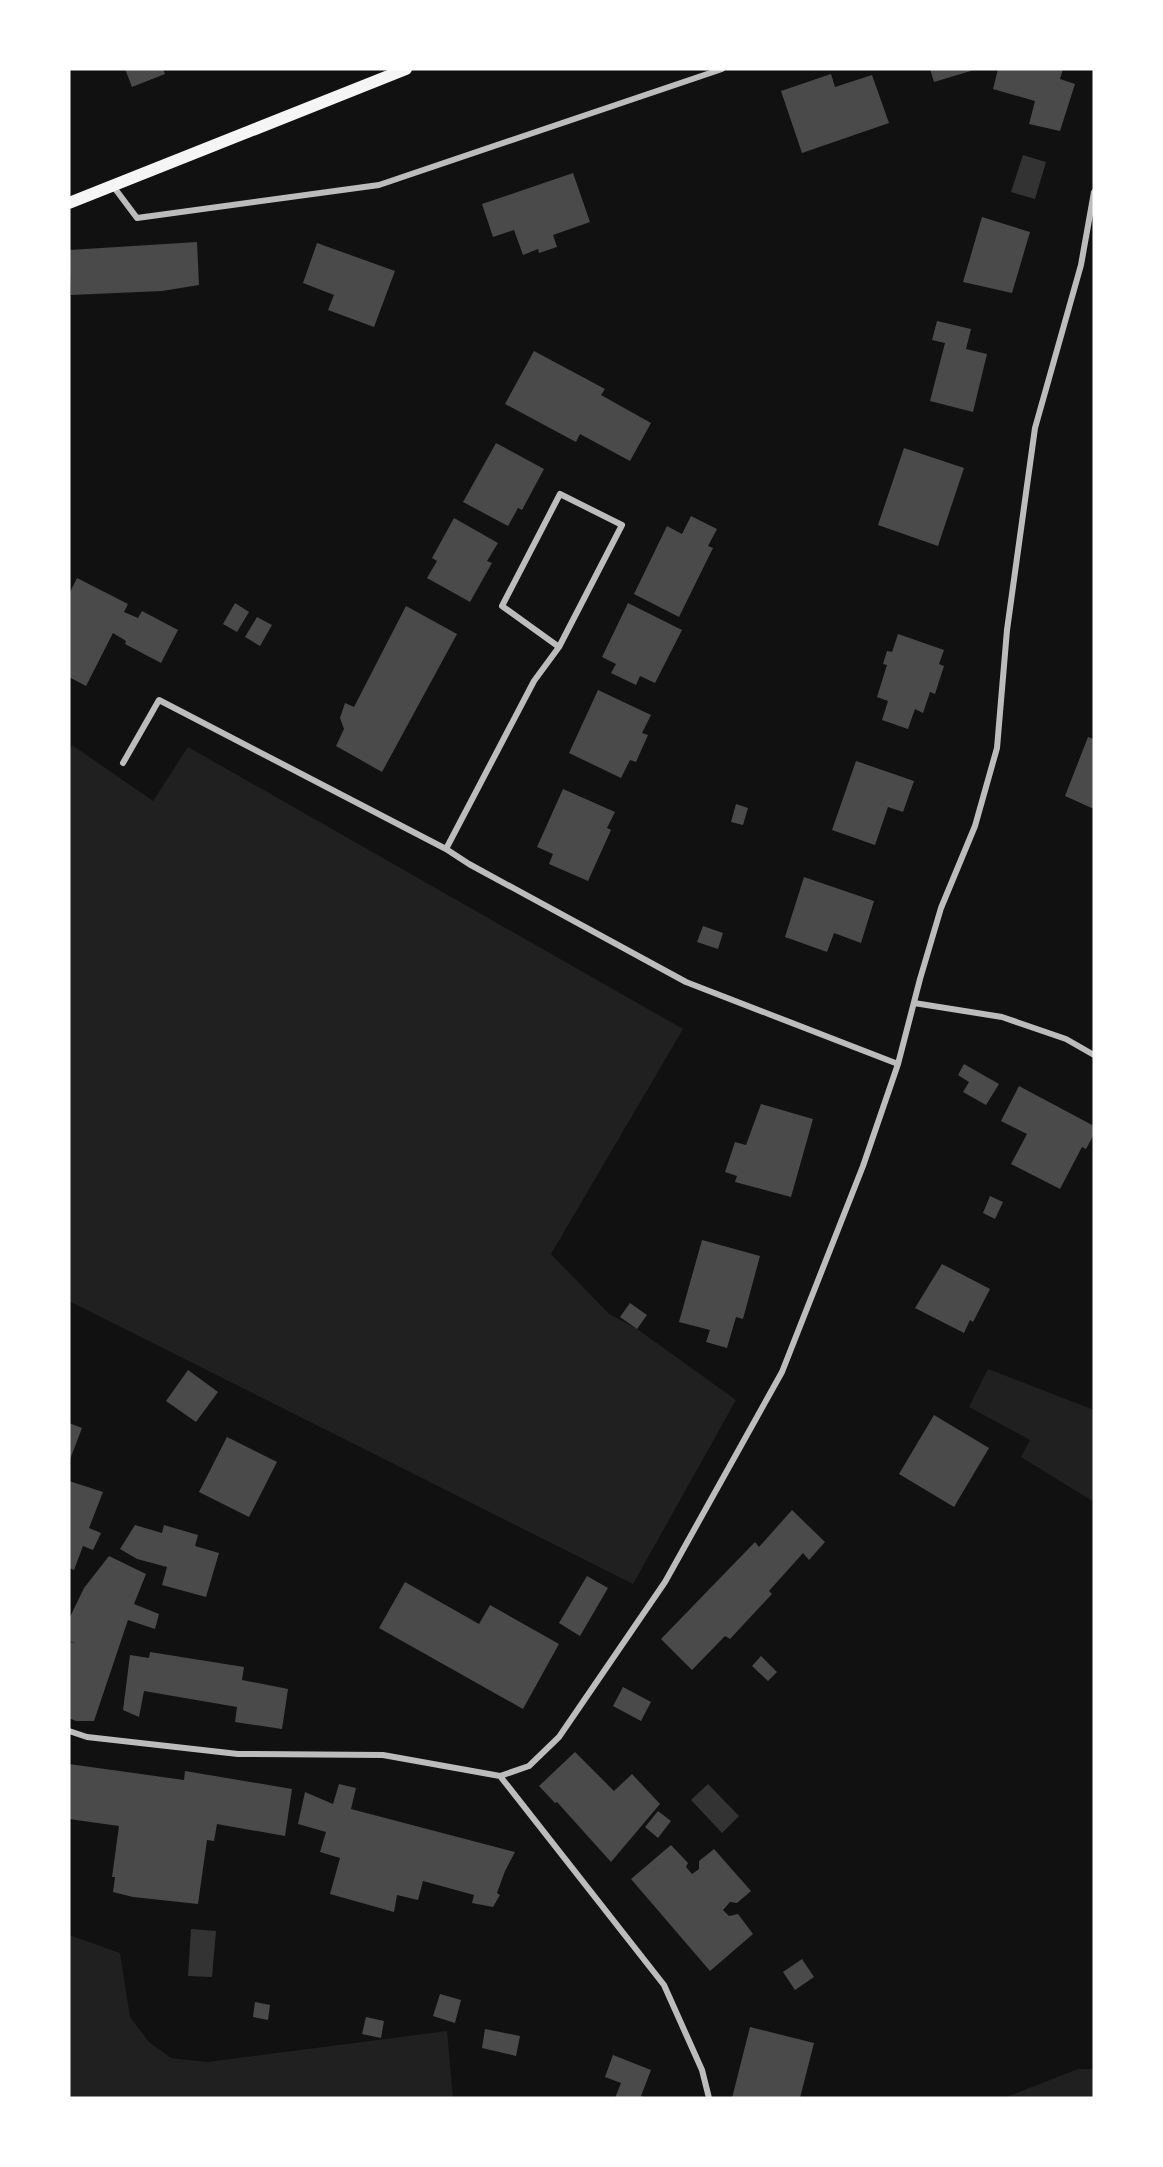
<svg xmlns="http://www.w3.org/2000/svg" width="1163" height="2167" viewBox="0 0 1163 2167" font-family="Manrope,sans-serif">
	<style>
		.green { fill: #202020 }
		.water { fill: #333 }
		.building { fill: #4a4a4a }
		.lines { fill: none; stroke-linecap: round; stroke-linejoin: round }
		.minor { stroke: #bcbcbc; stroke-width: 6 }
		.secondary { stroke: #f5f5f5; stroke-width: 12 }
	</style>
	<rect width="100%" height="100%" fill="#111"/>
	<path class="green" d="M 72,745 L 153,801 L 188,747 L 683,1029 L 551,1254 L 609,1314 L 637,1329 L 736,1400 L 633,1584 L 69,1301 L 69,752 Z
		M 988,1369 L 1094,1410 L 1094,1502 L 1021,1457 L 1030,1440 L 969,1407 Z
		M 69,1935 L 120,1953 L 130,2017 L 149,2042 L 171,2058 L 207,2062 L 447,2031 L 453,2098 L 69,2098 Z
		M 1078,2069 L 1094,2069 L 1094,2098 L 1004,2098 Z"/>
	<path class="water" d="M 1023,155 L 1046,162 L 1035,199 L 1011,192 Z
		M 708,1784 L 739,1816 L 722,1833 L 691,1800 Z
		M 191,1929 L 216,1931 L 212,1977 L 188,1976 Z"/>
	<path class="building" d="M 125,69 L 163,69 L 165,74 L 132,87 Z
		M 930,69 L 974,69 L 974,70 L 934,82 Z
		M 998,69 L 1063,69 L 1060,79 L 1075,84 L 1060,131 L 1029,124 L 1035,101 L 993,89 Z
		M 831,74 L 835,87 L 872,75 L 889,123 L 802,153 L 781,91 Z
		M 573,173 L 590,222 L 553,235 L 557,247 L 539,253 L 538,249 L 523,255 L 514,230 L 493,237 L 482,204 Z
		M 982,217 L 1030,232 L 1012,293 L 963,282 Z
		M 197,242 L 199,285 L 162,291 L 71,295 L 69,250 Z
		M 317,243 L 395,271 L 374,327 L 328,310 L 334,295 L 303,283 Z
		M 937,321 L 971,329 L 966,349 L 987,354 L 973,412 L 930,401 L 945,343 L 932,340 Z
		M 534,351 L 605,389 L 601,395 L 651,423 L 630,461 L 580,434 L 576,442 L 505,404 Z
		M 496,443 L 544,469 L 522,510 L 518,508 L 508,526 L 463,502 Z
		M 904,448 L 964,468 L 938,546 L 878,525 Z
		M 691,516 L 717,529 L 708,546 L 713,548 L 679,617 L 634,594 L 667,526 L 682,534 Z
		M 454,518 L 498,543 L 487,561 L 492,563 L 470,602 L 427,578 L 437,561 L 432,558 Z
		M 77,578 L 128,604 L 124,612 L 138,618 L 142,611 L 178,630 L 161,663 L 125,644 L 126,641 L 113,633 L 86,686 L 69,677 L 69,594 Z
		M 235,603 L 249,612 L 237,632 L 223,624 Z
		M 628,603 L 682,630 L 655,683 L 640,676 L 636,685 L 611,673 L 616,664 L 602,657 Z
		M 406,606 L 457,634 L 382,772 L 336,746 L 344,729 L 340,718 L 345,703 L 354,707 Z
		M 257,617 L 272,625 L 260,646 L 245,637 Z
		M 898,634 L 944,650 L 939,664 L 944,666 L 935,694 L 930,692 L 923,713 L 915,709 L 908,729 L 882,720 L 888,701 L 877,697 L 887,665 L 883,664 L 887,651 L 892,652 Z
		M 598,690 L 651,715 L 642,733 L 648,735 L 636,762 L 630,760 L 621,778 L 569,753 Z
		M 1088,737 L 1094,739 L 1094,809 L 1065,796 Z
		M 856,761 L 914,781 L 903,812 L 888,807 L 875,845 L 832,830 Z
		M 563,789 L 615,812 L 607,828 L 611,830 L 588,881 L 549,864 L 553,854 L 537,847 Z
		M 736,804 L 748,808 L 743,825 L 731,822 Z
		M 804,877 L 874,901 L 861,943 L 834,933 L 827,952 L 785,937 Z
		M 703,926 L 723,933 L 718,949 L 697,942 Z
		M 964,1064 L 999,1084 L 986,1105 L 963,1092 L 969,1082 L 958,1075 Z
		M 1019,1086 L 1094,1126 L 1094,1134 L 1086,1149 L 1082,1147 L 1060,1189 L 1011,1164 L 1027,1134 L 1001,1121 Z
		M 761,1104 L 813,1119 L 791,1197 L 735,1182 L 737,1176 L 725,1172 L 735,1142 L 746,1145 Z
		M 990,1196 L 1003,1202 L 995,1219 L 983,1213 Z
		M 702,1240 L 760,1256 L 743,1319 L 736,1317 L 727,1348 L 706,1342 L 710,1330 L 679,1322 Z
		M 942,1264 L 990,1289 L 973,1322 L 970,1320 L 964,1333 L 915,1308 Z
		M 630,1303 L 647,1315 L 637,1329 L 620,1317 Z
		M 188,1370 L 218,1392 L 196,1422 L 166,1401 Z
		M 934,1415 L 989,1448 L 954,1507 L 899,1474 Z
		M 69,1423 L 82,1428 L 69,1462 Z
		M 227,1437 L 277,1462 L 249,1517 L 199,1492 Z
		M 69,1481 L 103,1492 L 89,1528 L 101,1533 L 93,1550 L 83,1546 L 74,1570 L 69,1568 Z
		M 792,1510 L 825,1542 L 809,1560 L 803,1553 L 769,1591 L 772,1594 L 730,1639 L 725,1636 L 692,1670 L 661,1639 L 755,1542 L 759,1547 Z
		M 135,1525 L 162,1533 L 164,1525 L 198,1535 L 195,1546 L 219,1553 L 206,1597 L 162,1585 L 167,1567 L 137,1559 L 120,1549 Z
		M 109,1556 L 146,1574 L 134,1604 L 159,1614 L 155,1629 L 128,1620 L 94,1721 L 76,1721 L 69,1718 L 69,1642 L 75,1643 L 69,1641 L 69,1619 L 84,1588 Z
		M 587,1576 L 608,1588 L 580,1636 L 559,1623 Z
		M 405,1582 L 479,1624 L 490,1605 L 559,1644 L 523,1709 L 379,1628 Z
		M 150,1652 L 244,1667 L 242,1680 L 288,1689 L 282,1729 L 235,1722 L 237,1707 L 144,1691 L 139,1717 L 123,1710 L 130,1655 L 149,1658 Z
		M 761,1656 L 777,1672 L 768,1681 L 752,1666 Z
		M 623,1687 L 651,1702 L 641,1721 L 613,1706 Z
		M 575,1752 L 614,1791 L 632,1774 L 660,1804 L 611,1862 L 557,1802 L 555,1803 L 539,1786 Z
		M 69,1764 L 184,1780 L 185,1771 L 292,1789 L 285,1836 L 217,1824 L 214,1841 L 207,1840 L 198,1904 L 133,1897 L 113,1892 L 115,1877 L 112,1877 L 119,1826 L 69,1819 Z
		M 339,1784 L 356,1788 L 351,1809 L 515,1852 L 505,1871 L 497,1893 L 500,1895 L 493,1907 L 472,1903 L 474,1895 L 423,1881 L 418,1900 L 397,1895 L 394,1912 L 330,1894 L 340,1858 L 320,1852 L 326,1832 L 298,1824 L 305,1792 L 333,1804 Z
		M 658,1811 L 671,1821 L 658,1838 L 645,1827 Z
		M 671,1845 L 688,1863 L 686,1867 L 692,1874 L 699,1869 L 699,1861 L 714,1849 L 751,1891 L 737,1903 L 730,1902 L 723,1910 L 729,1916 L 738,1914 L 753,1934 L 710,1971 L 631,1879 Z
		M 802,1959 L 814,1977 L 795,1990 L 783,1972 Z
		M 440,1994 L 461,2000 L 455,2023 L 433,2016 Z
		M 255,2002 L 270,2005 L 268,2020 L 253,2017 Z
		M 366,2017 L 384,2021 L 381,2038 L 362,2034 Z
		M 750,2027 L 814,2043 L 800,2098 L 732,2098 Z
		M 485,2029 L 520,2036 L 516,2056 L 482,2048 Z
		M 613,2055 L 651,2070 L 641,2096 L 647,2098 L 615,2098 L 621,2083 L 605,2077 Z"/>
	<g class="lines">
		<path class="minor" d="M 113,186 L 137,218 L 379,185 L 722,69
			M 123,763 L 159,700 L 446,849 L 469,864 L 686,982 L 898,1064
			M 446,849 L 534,681 L 559,647 L 622,525 L 560,494 L 502,606 L 559,647
			M 914,1003 L 1002,1017 L 1066,1039 L 1094,1055
			M 69,1731 L 87,1737 L 238,1754 L 383,1755 L 500,1776 L 664,1985 L 702,2070 L 709,2098
			M 500,1776 L 529,1766 L 559,1737 L 665,1582 L 782,1372 L 863,1166 L 898,1064 L 920,979 L 941,908 L 975,826 L 997,748 L 1007,630 L 1035,428 L 1081,265 L 1094,192"/>
		<path class="secondary" d="M 69,203 L 406,69"/>
	</g>
	<rect width="1163" height="2167" fill="none" stroke="#ffffff" stroke-width="141"/>
</svg>
